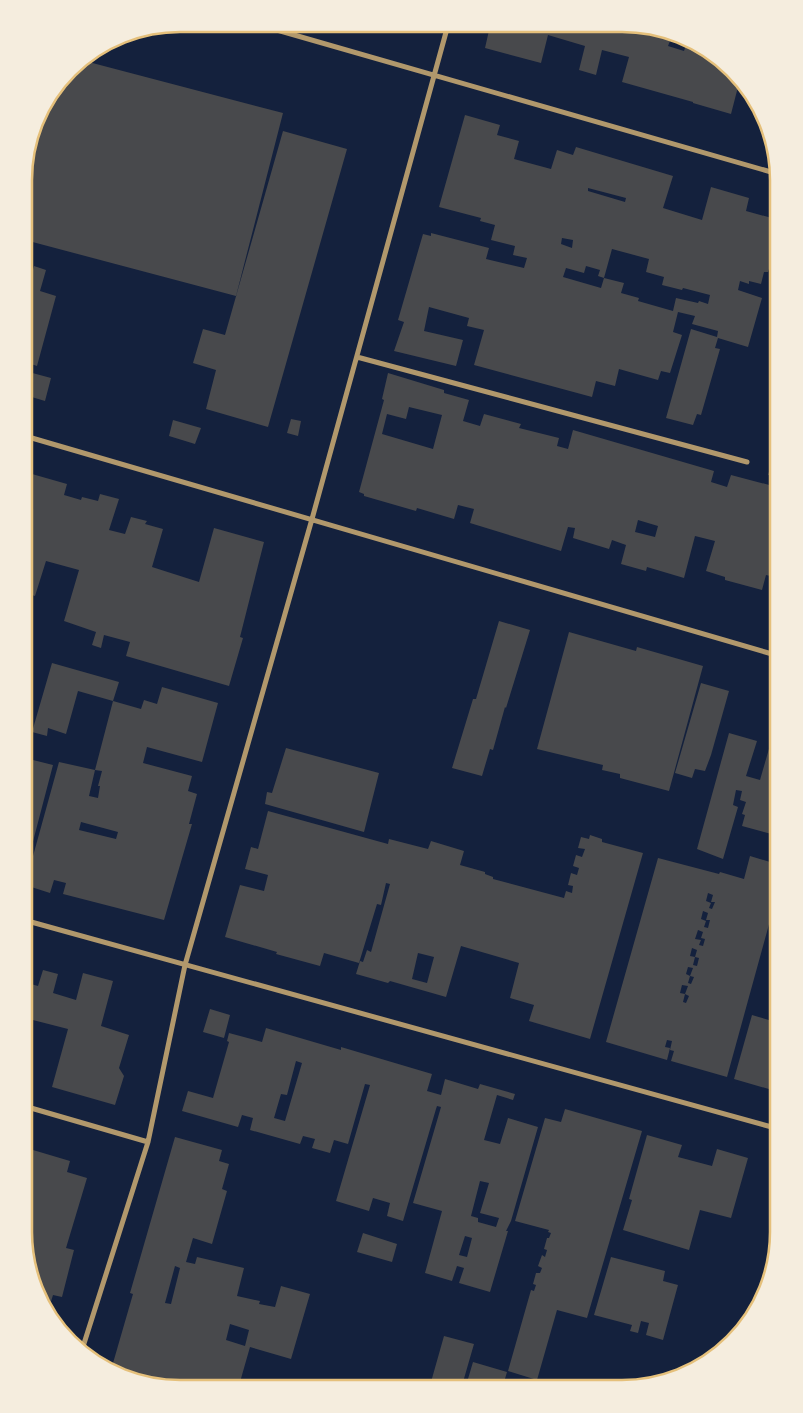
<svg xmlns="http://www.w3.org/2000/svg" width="803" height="1413" viewBox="0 0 803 1413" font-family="Mulish,sans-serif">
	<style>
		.building { fill: #48494c; fill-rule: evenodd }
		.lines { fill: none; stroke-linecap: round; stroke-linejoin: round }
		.minor { stroke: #b1986c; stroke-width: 5 }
		.rim { fill: none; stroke: #e5c07b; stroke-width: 2.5 }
	</style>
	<rect width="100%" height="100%" fill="#14213d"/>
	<path class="building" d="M 490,26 L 646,27 L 658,29 L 726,62 L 739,83 L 731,114 L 693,103 L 693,102 L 622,82 L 629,57 L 602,50 L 596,75 L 579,70 L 585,46 L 548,35 L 541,63 L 485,48 ZM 670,41 L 686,45 L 684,51 L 668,46 Z
		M 81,60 L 283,113 L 236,296 L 25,240 L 25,167 L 40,111 L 77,63 Z
		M 465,115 L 500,125 L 497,135 L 519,141 L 514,159 L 551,169 L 557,150 L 573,155 L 576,147 L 673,176 L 663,208 L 702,220 L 711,187 L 749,198 L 746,211 L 779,220 L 779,258 L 773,257 L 768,272 L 764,272 L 761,284 L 749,281 L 749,284 L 740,281 L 738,290 L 762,298 L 748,347 L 718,338 L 715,348 L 720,349 L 701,415 L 697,414 L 693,425 L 666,418 L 691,329 L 717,337 L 718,331 L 692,324 L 695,316 L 678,312 L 673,332 L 682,335 L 670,373 L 661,371 L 658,380 L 619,369 L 615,386 L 596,381 L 592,397 L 474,365 L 484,330 L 467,326 L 469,318 L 429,307 L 424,331 L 463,340 L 456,366 L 394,351 L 404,322 L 398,320 L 423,234 L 431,236 L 431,233 L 489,248 L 486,259 L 524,268 L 527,258 L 513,255 L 515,246 L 491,240 L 495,225 L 480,221 L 481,218 L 439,207 ZM 588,188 L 626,198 L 625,202 L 588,191 ZM 562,238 L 573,240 L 572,248 L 561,244 ZM 612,249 L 649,259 L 646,272 L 664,277 L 662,285 L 682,290 L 683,288 L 710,295 L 708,304 L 699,301 L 698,303 L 676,298 L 673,311 L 638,301 L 639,298 L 621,293 L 624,283 L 604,278 L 601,288 L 563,277 L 566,268 L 584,273 L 586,266 L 600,270 L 598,276 L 604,278 Z
		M 283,131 L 347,149 L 268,427 L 206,409 L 216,370 L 193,363 L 203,329 L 225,335 Z
		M 34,266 L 46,270 L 40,291 L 56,296 L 37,366 L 25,362 L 25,298 Z
		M 25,371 L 51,378 L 45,401 L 25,395 Z
		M 388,373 L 444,390 L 444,393 L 469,400 L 463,421 L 480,426 L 484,414 L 521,424 L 519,428 L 559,438 L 557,446 L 568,449 L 573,430 L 714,471 L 711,482 L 727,487 L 731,475 L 773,486 L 770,495 L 779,498 L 779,578 L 766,575 L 762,590 L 725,580 L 725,577 L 706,571 L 715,541 L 695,536 L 684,578 L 647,567 L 646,571 L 621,564 L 626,545 L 612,540 L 609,549 L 573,538 L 575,528 L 568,527 L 561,551 L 470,523 L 474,509 L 458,505 L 454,519 L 417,508 L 416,511 L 364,496 L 364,494 L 359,492 L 384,400 L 382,399 ZM 409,407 L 442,415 L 433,449 L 382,434 L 387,414 L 406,419 ZM 638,520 L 658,526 L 655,537 L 635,532 Z
		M 291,419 L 301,421 L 298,436 L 287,433 Z
		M 173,420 L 201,428 L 195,444 L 169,436 Z
		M 773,458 L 779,460 L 779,477 L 768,475 Z
		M 32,474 L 67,484 L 64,495 L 81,500 L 82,497 L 98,501 L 100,494 L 119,499 L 109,530 L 125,534 L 131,517 L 147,521 L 145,524 L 163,529 L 152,567 L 199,582 L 214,528 L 264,542 L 240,637 L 243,638 L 229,686 L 126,656 L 130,642 L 104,635 L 101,648 L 92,645 L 96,632 L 64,621 L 79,570 L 46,561 L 35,596 L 25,593 L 25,485 L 29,486 Z
		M 499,621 L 530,630 L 506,708 L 505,707 L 493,750 L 490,749 L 482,776 L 452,768 L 473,699 L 476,699 Z
		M 569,632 L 636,651 L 637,647 L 703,666 L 669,791 L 620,778 L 620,774 L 602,770 L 603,765 L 537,749 Z
		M 52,663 L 119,682 L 113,701 L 141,709 L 144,700 L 157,704 L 162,687 L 218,703 L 202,762 L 147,747 L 143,763 L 192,776 L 188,791 L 197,794 L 189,824 L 192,824 L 164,920 L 63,894 L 66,883 L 54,880 L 50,893 L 25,885 L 59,762 L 95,770 L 89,796 L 98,798 L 100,786 L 98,786 L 102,771 L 95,770 L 113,701 L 78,691 L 66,734 L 48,728 L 47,736 L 32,732 ZM 81,822 L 118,832 L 116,839 L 79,830 Z
		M 701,683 L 729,691 L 711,755 L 705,771 L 695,769 L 692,778 L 675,773 Z
		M 779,714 L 779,836 L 742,826 L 745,815 L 742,814 L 746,802 L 740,800 L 742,791 L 736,790 L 733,805 L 738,807 L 723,859 L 697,849 L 729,733 L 757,741 L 746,776 L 760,780 Z
		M 286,748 L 379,773 L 364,832 L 265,804 L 267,792 L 272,793 Z
		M 25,758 L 53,765 L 25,872 L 24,761 Z
		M 268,811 L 388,844 L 389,839 L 428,849 L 431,841 L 464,851 L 460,865 L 485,872 L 485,874 L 493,877 L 493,879 L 564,898 L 566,891 L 572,893 L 573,886 L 568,885 L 571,873 L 577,875 L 579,868 L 573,866 L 576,855 L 582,857 L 585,849 L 578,848 L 581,837 L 589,839 L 590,835 L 602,839 L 602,842 L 643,853 L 590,1039 L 529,1021 L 534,1005 L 510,998 L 519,963 L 461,946 L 446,997 L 390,981 L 388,983 L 356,974 L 360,961 L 363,962 L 367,950 L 371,952 L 390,884 L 386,883 L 381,905 L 377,904 L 359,963 L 324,953 L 320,966 L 276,954 L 277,952 L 225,937 L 240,885 L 264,891 L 268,875 L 245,869 L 251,847 L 258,849 ZM 418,953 L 434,957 L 427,983 L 412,979 Z
		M 750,856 L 770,862 L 771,859 L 779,862 L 779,888 L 727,1077 L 671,1061 L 674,1051 L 670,1050 L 672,1041 L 667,1040 L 665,1047 L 670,1048 L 667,1060 L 606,1042 L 658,858 L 719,874 L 720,872 L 744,879 ZM 708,893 L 713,895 L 711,902 L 715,902 L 712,909 L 709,908 L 711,903 L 706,901 ZM 703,911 L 708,913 L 706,920 L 710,920 L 708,928 L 704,927 L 706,921 L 701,919 ZM 698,930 L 703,932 L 701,938 L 705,939 L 703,946 L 699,945 L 701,940 L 695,939 ZM 692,948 L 697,950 L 695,957 L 699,958 L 697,966 L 693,965 L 695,957 L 690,956 ZM 688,967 L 693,968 L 690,976 L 694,977 L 691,984 L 688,983 L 690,976 L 686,974 ZM 682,985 L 688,986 L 685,994 L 689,996 L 686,1003 L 683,1002 L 685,994 L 680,993 Z
		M 43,970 L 58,974 L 53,993 L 76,1000 L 83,973 L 113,981 L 101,1026 L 129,1035 L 119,1068 L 124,1076 L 115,1105 L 52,1087 L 68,1029 L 29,1019 L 24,1036 L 24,982 L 38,986 Z
		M 210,1009 L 230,1015 L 224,1038 L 203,1032 Z
		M 752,1015 L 779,1023 L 779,1092 L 734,1079 Z
		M 266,1028 L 341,1050 L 341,1047 L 432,1074 L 427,1091 L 441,1095 L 445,1079 L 478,1089 L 480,1084 L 515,1094 L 513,1100 L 497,1095 L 484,1140 L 500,1144 L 508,1118 L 538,1127 L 511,1221 L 506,1231 L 508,1231 L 490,1292 L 459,1283 L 464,1268 L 457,1266 L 452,1281 L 425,1273 L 442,1211 L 413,1203 L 441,1107 L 437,1106 L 436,1109 L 403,1221 L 387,1216 L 390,1203 L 373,1198 L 369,1211 L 336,1201 L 370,1085 L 365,1084 L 348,1144 L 334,1140 L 330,1153 L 312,1148 L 315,1139 L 303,1136 L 300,1144 L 250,1130 L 253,1118 L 242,1115 L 238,1127 L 182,1111 L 188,1091 L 213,1098 L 229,1042 L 227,1041 L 229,1033 L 262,1042 ZM 296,1061 L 302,1063 L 285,1121 L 274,1118 L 281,1094 L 287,1095 ZM 480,1181 L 489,1183 L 480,1213 L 499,1218 L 496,1227 L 478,1222 L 478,1218 L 471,1216 ZM 465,1236 L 472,1238 L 467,1257 L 459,1255 Z
		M 565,1109 L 642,1131 L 587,1318 L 557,1310 L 537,1380 L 508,1371 L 531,1290 L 534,1291 L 536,1285 L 533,1284 L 536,1273 L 540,1273 L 542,1268 L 538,1266 L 542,1255 L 545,1257 L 547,1250 L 544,1249 L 547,1238 L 549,1238 L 551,1233 L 548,1232 L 549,1230 L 515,1221 L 545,1118 L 561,1122 Z
		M 647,1135 L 682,1145 L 678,1157 L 712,1166 L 717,1149 L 748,1158 L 731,1218 L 700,1210 L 689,1250 L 623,1230 L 632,1200 L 629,1199 Z
		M 175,1137 L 222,1150 L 219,1161 L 229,1164 L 222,1189 L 227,1191 L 212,1244 L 193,1238 L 186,1262 L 195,1264 L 197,1257 L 244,1268 L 237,1296 L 260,1301 L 259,1304 L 275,1307 L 281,1286 L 310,1294 L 291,1359 L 250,1347 L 240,1382 L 260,1388 L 159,1388 L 120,1377 L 116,1375 L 117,1371 L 111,1370 L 133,1294 L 130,1293 ZM 175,1266 L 180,1268 L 171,1304 L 165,1303 ZM 230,1324 L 249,1330 L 245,1346 L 226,1340 Z
		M 33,1150 L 70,1161 L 67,1172 L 87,1178 L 66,1248 L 74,1250 L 62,1297 L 53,1295 L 49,1308 L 32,1283 L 24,1233 L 24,1158 L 30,1160 Z
		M 363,1233 L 397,1244 L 392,1262 L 357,1252 Z
		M 611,1257 L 665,1271 L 663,1281 L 678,1285 L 663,1340 L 646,1335 L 649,1323 L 641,1321 L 638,1333 L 630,1331 L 632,1325 L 594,1315 Z
		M 444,1336 L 474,1344 L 461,1389 L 429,1389 Z
		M 473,1362 L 507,1372 L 502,1389 L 465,1389 Z"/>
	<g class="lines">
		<path class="minor" d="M 256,24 L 778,174
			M 357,357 L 747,462
			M 25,436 L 779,656
			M 24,920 L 779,1129
			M 24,1106 L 148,1142
			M 81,1353 L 148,1142 L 185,965 L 312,519 L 448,25"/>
	</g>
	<path d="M0 0H803V1413H0ZM180 32H622A148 148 0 0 1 770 180V1232A148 148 0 0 1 622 1380H180A148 148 0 0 1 32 1232V180A148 148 0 0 1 180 32Z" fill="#f5edde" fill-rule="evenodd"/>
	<path class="rim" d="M180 32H622A148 148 0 0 1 770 180V1232A148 148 0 0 1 622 1380H180A148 148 0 0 1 32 1232V180A148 148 0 0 1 180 32Z"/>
</svg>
